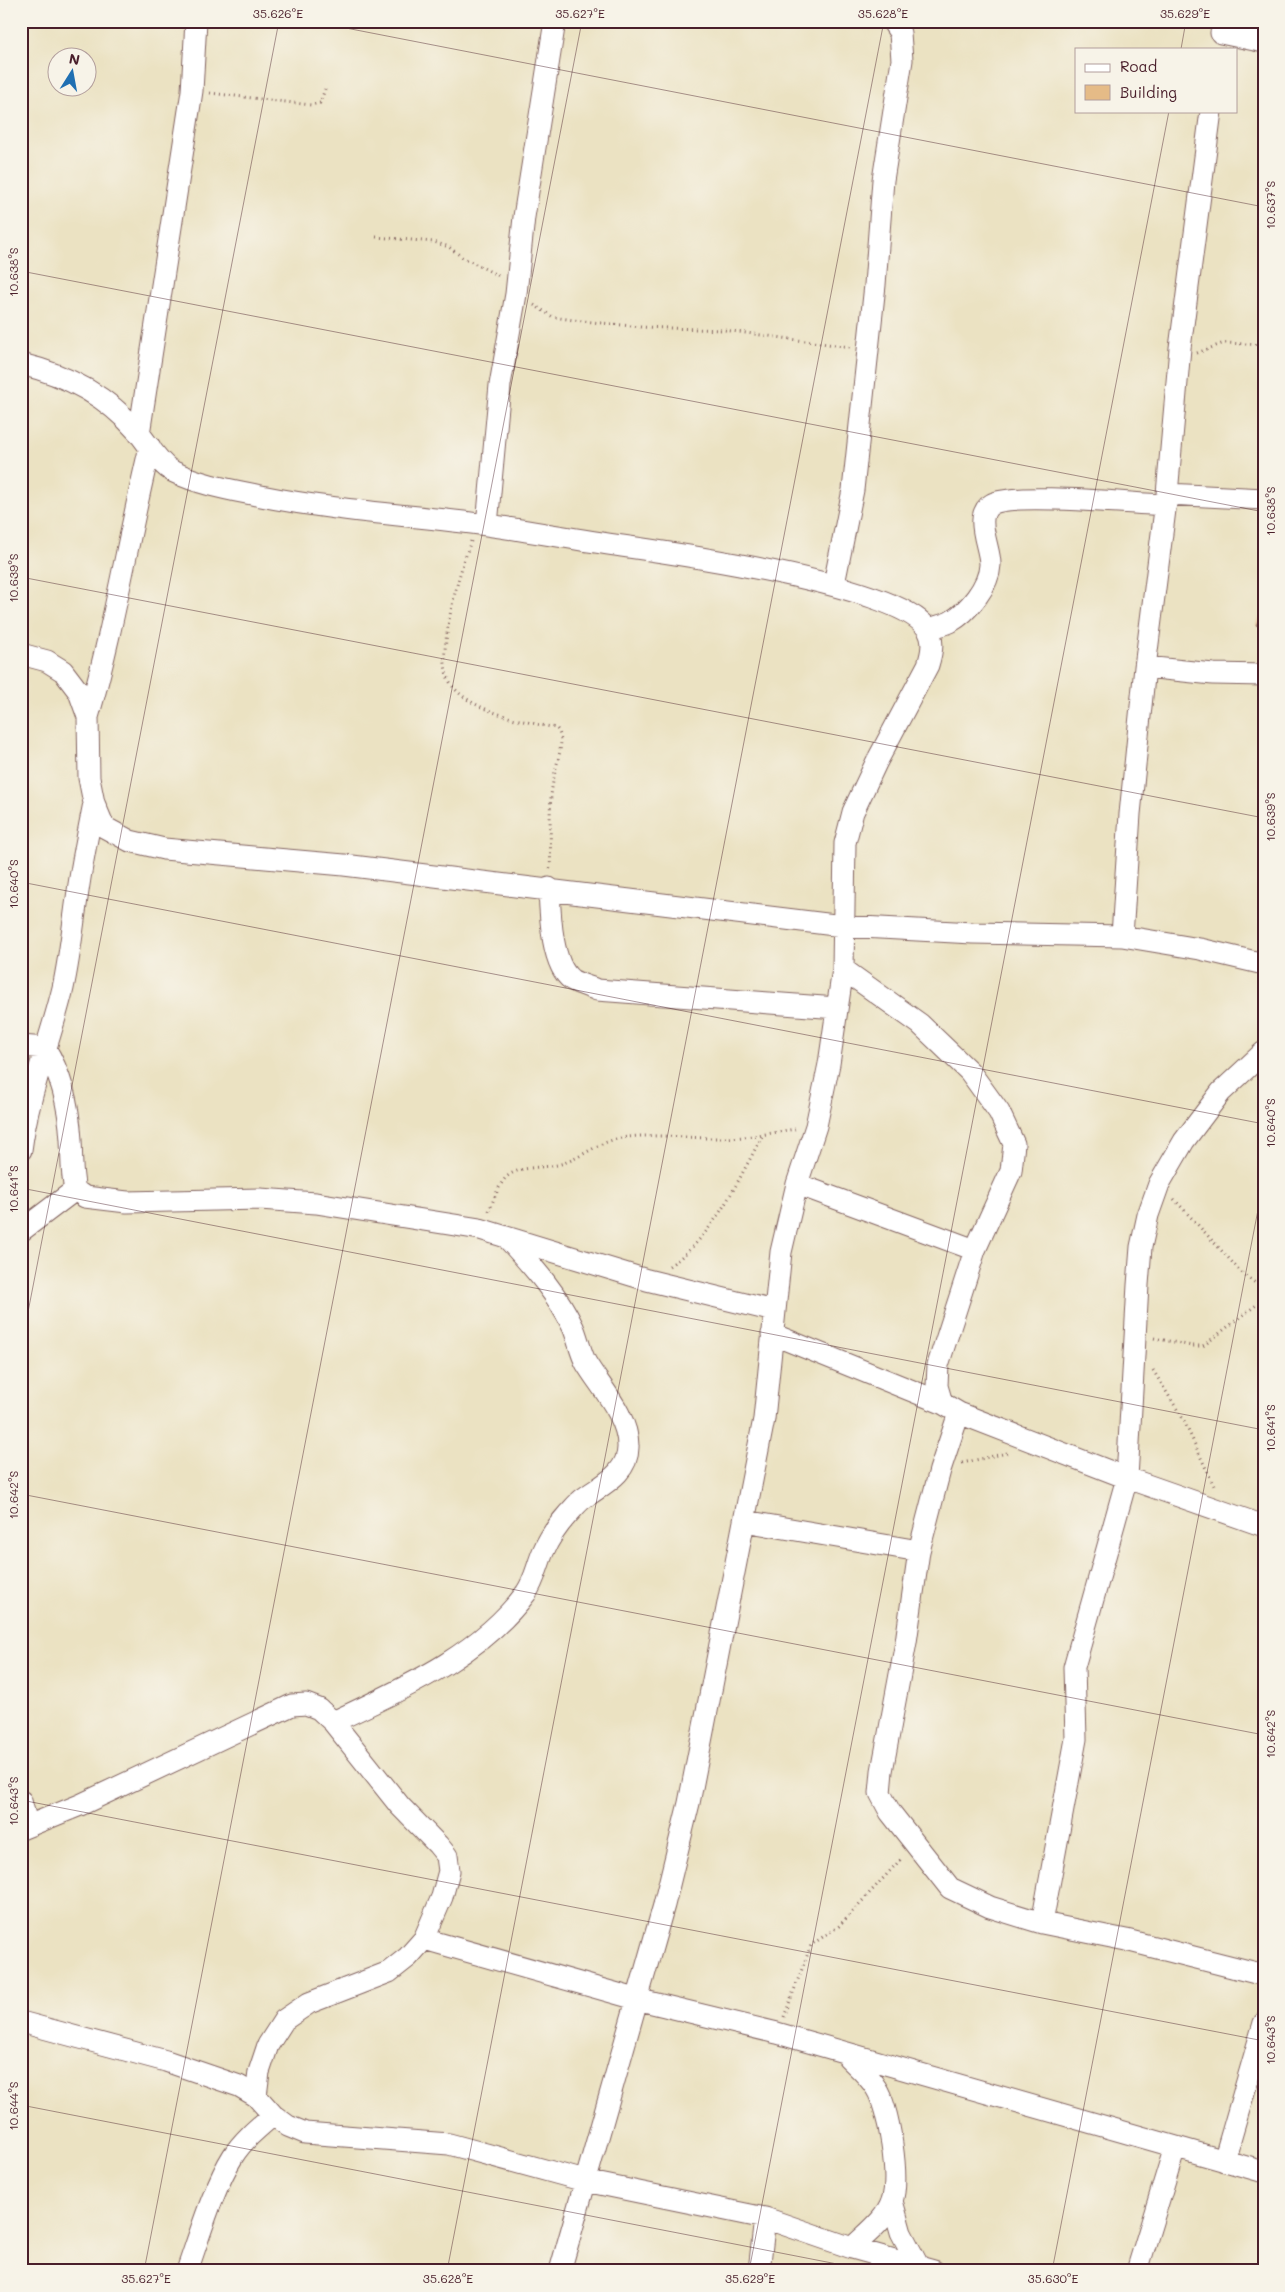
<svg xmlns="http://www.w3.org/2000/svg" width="1285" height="2292" viewBox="0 0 1285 2292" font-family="Mali,sans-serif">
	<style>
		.building { fill: #e5bb87 }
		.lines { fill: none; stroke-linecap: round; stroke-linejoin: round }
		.minor-casing { stroke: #826360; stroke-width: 23 }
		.path { stroke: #826360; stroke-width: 3; stroke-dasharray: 1 4; stroke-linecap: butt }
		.minor { stroke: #fff; stroke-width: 21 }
		.ticks { fill: none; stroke: #4a1f2b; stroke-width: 1; stroke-opacity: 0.45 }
		.neatline { fill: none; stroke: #4a1f2b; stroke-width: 2 }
		.ticks-label { font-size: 12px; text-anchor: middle; fill: #4a1f2b }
	</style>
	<rect width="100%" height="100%" fill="#f7f3e8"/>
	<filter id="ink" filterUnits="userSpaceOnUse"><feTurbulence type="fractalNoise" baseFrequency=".02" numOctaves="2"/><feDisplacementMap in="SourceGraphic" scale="10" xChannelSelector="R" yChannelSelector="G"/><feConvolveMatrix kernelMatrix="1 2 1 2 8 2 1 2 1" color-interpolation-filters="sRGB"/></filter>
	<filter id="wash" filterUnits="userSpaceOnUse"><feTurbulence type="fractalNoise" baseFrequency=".0096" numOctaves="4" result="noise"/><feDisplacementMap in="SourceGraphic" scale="20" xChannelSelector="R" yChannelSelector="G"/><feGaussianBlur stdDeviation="1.12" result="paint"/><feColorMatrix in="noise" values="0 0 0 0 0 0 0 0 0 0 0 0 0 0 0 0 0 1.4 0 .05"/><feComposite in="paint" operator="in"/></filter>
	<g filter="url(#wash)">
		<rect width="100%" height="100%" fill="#ebe2c2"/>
		<g id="blocks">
			<path class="building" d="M 1264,611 L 1264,629 L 1256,625 Z"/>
		</g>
	</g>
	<g filter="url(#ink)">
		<use href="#blocks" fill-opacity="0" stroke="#826360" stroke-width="1"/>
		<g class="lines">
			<defs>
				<path id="minor" d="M 1221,33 L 1264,42
					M 21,364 C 67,375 106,395 137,431 C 148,443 159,465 174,472 C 201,485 232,490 261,496 C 336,511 411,515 487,525 C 532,531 576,540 622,546 C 679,554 895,585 926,627 C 935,639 932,652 928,665 L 876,763 L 853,812 L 845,843 L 843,969 L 829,1064 L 816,1126 L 797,1184 L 781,1252 L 764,1419 L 689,1803 L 664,1905 L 560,2271
					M 139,434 L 192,91 L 196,21
					M 1167,494 L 1264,499
					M 487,525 L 500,385 L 516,294 L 524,217 L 555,21
					M 834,584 L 853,490 L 875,285 L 883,180 L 902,60 L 900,33 L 892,21
					M 928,629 C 935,627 943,625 950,622 C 968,612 989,586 990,565 C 991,549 972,515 992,504 C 1012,492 1135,504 1166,505
					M 21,654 L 47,661 L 63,671 L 79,692 L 88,717 L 89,778 L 94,803 L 104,827 L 130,841 L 164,849 L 344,865 L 843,926 L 973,933 L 1122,936 L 1200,949 L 1264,964
					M 1145,667 L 1213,674 L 1264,675
					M 88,717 C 114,628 128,537 150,447
					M 549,888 C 550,912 551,965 572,980 C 579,984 590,987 597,990 L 837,1008
					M 1122,936 L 1130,814 L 1145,667 L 1167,494 L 1180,348 L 1211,111
					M 843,969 L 920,1024 L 970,1072 L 999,1112 L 1014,1144 L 1011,1171 L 975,1250 L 938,1365 L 937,1386 L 942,1403 L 959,1413 L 1127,1478 L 1264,1526
					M 21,1046 L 45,1048 C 62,1075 69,1107 71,1140 C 72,1157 71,1172 75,1190 L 85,1197 L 127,1202 L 260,1199 L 316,1203 L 480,1229 L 647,1280 L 774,1311
					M 21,1150 C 28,1094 50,1042 63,988 C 71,951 74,915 80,878 C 84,853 89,828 94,803
					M 797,1184 L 975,1250
					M 21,1231 L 75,1190
					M 772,1334 L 942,1403
					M 959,1413 L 940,1470 L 919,1551 L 906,1642 L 882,1771 L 880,1793 L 890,1812 L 950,1888 L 990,1907 L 1042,1923 L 1126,1940 L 1264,1975
					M 744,1521 L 919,1551
					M 333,1722 C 402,1689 478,1657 526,1593 C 535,1580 537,1566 543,1552 C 549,1538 558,1525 568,1514 C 573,1509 578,1502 584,1498 C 602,1485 629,1473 628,1446 C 628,1416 601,1388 586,1363 C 580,1352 578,1338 573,1327 C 557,1293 533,1267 508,1239
					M 21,1801 L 25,1816 L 21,1826
					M 21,1829 L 80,1805 L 292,1705 L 306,1704 L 319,1709 L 333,1722 L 400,1806 L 438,1845 L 447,1856 L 449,1871 L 442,1897 L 424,1939 L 408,1957 L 389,1972 L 309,2003 L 284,2020 L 268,2045 L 259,2072 L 256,2096
					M 1042,1923 L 1076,1739 L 1074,1667 L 1127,1478 L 1138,1285 L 1141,1247 L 1148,1215 L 1159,1184 L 1184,1141 L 1221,1092 L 1264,1052
					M 424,1939 L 636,1999 L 777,2033 L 1264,2172
					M 21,2022 L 166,2061 L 239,2086 L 256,2096 L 273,2115 L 288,2126 L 305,2133 L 449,2144 L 585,2181 L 765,2218 L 852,2248 L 934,2271
					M 848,2057 C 858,2067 869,2076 876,2088 C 889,2108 900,2178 892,2201 C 886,2220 866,2234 852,2248
					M 1224,2161 L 1264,2023
					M 892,2201 L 901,2233 L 921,2271
					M 187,2271 C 199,2237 214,2186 233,2156 C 243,2140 259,2127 273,2115
					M 759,2271 L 765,2218
					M 1137,2271 L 1175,2147"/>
			</defs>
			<use href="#minor" class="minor-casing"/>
			<path class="path" d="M 210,93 L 311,105 L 320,103 L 325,89
				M 376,237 L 434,242 L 449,247 L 462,257 L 499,276
				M 534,305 L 553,317 L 573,320 L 641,327 L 724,330 L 850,347
				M 1197,353 L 1224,343 L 1264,345
				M 471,541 C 461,568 453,597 448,626 C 446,641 443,656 446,671 C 452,709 526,722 556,728 C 567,739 556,763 554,777 C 547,808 552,838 550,870
				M 1174,1199 L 1244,1275 L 1264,1289
				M 489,1211 C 494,1200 499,1182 509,1175 C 522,1166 542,1168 557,1165 C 579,1160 595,1144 616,1139 C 646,1132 691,1139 723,1138 C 747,1138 772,1133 795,1129
				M 669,1266 C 715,1236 737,1181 763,1135
				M 1154,1338 L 1192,1346 L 1203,1346 L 1264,1299
				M 1153,1370 L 1183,1419 L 1215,1488
				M 962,1463 L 1007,1453
				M 784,2017 L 811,1945 L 839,1926 L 902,1858"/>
			<use href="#minor" class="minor"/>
		</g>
	</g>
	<path class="ticks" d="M 310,21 L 1264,207M 1181,49 L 1186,21M 21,271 L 1264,512M 21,577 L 1264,818M 21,882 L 1264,1124M 21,1188 L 1264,1430M 21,1348 L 279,21M 21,1494 L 1264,1735M 21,1800 L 1264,2041M 21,2105 L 873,2271M 144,2271 L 582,21M 447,2271 L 884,21M 749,2271 L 1169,111M 1052,2271 L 1264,1179"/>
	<rect width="1285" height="2292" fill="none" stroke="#f7f3e8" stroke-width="55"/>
	<rect x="1075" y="48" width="162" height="65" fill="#f7f3e8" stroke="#b29e9c"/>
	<rect x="1085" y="64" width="25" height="8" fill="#ffffff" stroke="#b29e9c"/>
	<text x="1120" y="72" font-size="15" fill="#4a1f2b">Road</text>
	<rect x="1085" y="85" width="25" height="15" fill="#e5bb87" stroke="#b29e9c"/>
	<text x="1120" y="98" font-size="15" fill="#4a1f2b">Building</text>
	<g transform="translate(72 72) rotate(11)"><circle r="24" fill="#f7f3e8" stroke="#b29e9c"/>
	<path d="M0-4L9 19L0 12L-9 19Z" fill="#1f6fb2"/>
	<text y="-8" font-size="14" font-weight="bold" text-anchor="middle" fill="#4a1f2b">N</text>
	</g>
	<rect x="28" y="28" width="1230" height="2236" class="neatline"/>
	<g class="ticks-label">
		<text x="278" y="18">35.626°E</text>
		<text x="580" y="18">35.627°E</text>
		<text x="883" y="18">35.628°E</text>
		<text x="1185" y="18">35.629°E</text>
		<text transform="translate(1271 205) rotate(-90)" y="4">10.637°S</text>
		<text transform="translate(14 272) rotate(-90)" y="4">10.638°S</text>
		<text transform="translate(1271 511) rotate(-90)" y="4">10.638°S</text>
		<text transform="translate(14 578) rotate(-90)" y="4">10.639°S</text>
		<text transform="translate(1271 817) rotate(-90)" y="4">10.639°S</text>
		<text transform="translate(14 884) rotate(-90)" y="4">10.640°S</text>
		<text transform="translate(1271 1123) rotate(-90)" y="4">10.640°S</text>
		<text transform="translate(14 1189) rotate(-90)" y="4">10.641°S</text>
		<text transform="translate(1271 1428) rotate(-90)" y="4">10.641°S</text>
		<text transform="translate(14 1495) rotate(-90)" y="4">10.642°S</text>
		<text transform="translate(1271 1734) rotate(-90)" y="4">10.642°S</text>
		<text transform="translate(14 1801) rotate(-90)" y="4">10.643°S</text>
		<text transform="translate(1271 2040) rotate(-90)" y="4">10.643°S</text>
		<text transform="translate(14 2106) rotate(-90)" y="4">10.644°S</text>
		<text x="146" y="2283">35.627°E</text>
		<text x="448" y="2283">35.628°E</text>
		<text x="750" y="2283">35.629°E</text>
		<text x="1053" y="2283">35.630°E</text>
	</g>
</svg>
